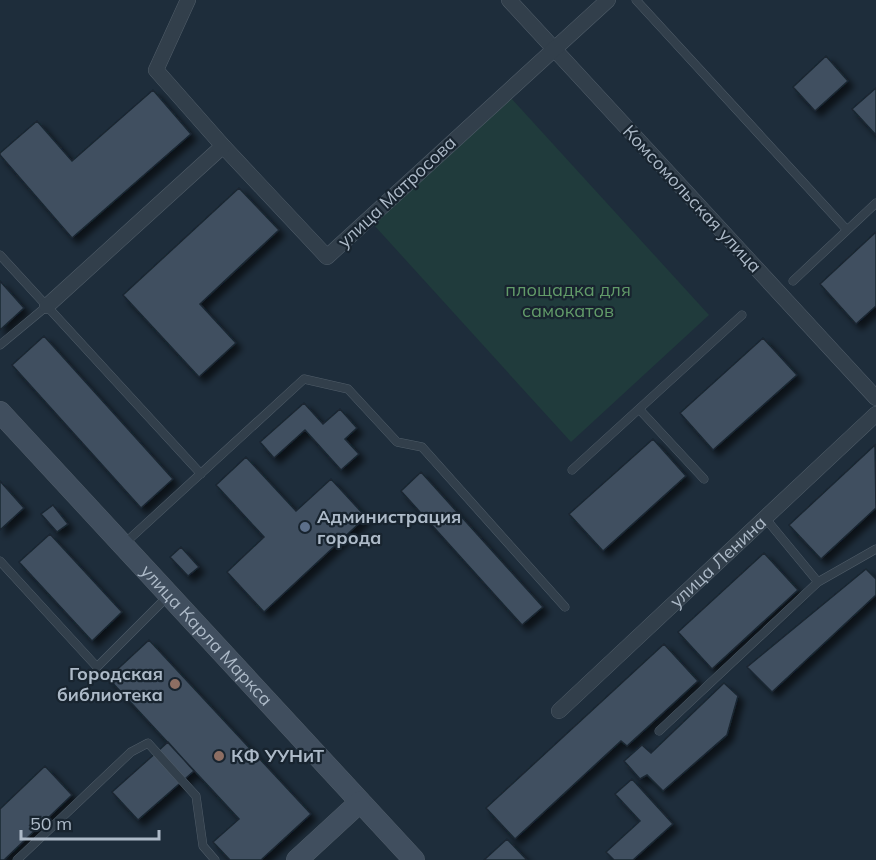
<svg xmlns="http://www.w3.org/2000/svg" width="876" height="860" viewBox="0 0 876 860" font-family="Mulish,sans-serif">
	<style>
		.green { fill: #203b3c }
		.building { fill: #3f5060; stroke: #1a2631; stroke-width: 1.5; filter: url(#shadow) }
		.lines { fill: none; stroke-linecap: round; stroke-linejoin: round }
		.lane-casing { stroke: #505d69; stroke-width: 9 }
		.street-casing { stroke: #505d69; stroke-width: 16 }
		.secondary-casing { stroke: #505d69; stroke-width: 22 }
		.lane { stroke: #323f4b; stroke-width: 8 }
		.street { stroke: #323f4b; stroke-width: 15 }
		.secondary { stroke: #404e5e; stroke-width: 21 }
		.service-dot { fill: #5c6f8a; stroke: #18242f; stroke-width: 2 }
		.education-dot { fill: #8d6e63; stroke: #18242f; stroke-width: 2 }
		.labels { text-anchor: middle; stroke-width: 4.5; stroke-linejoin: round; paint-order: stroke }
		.street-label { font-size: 18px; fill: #adbac8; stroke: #18242f }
		.park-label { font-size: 18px; fill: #629b69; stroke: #18242f }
		.poi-label { font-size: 18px; font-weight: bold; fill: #adbac8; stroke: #18242f; text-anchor: start }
	</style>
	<defs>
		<filter id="shadow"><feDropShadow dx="5.5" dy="5.5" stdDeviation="3" flood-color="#0009"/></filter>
	</defs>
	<rect width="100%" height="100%" fill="#1e2d3b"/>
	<path class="green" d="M 511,98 L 709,315 L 571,442 L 373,224 Z"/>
	<path class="building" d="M 826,56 L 848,81 L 815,111 L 793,87 Z
		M 876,88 L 876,135 L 852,109 Z
		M 153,90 L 191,134 L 72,238 L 0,155 L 0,153 L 37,121 L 72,161 Z
		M 239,188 L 279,230 L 200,304 L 236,343 L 199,377 L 123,295 Z
		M 876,232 L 876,306 L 856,324 L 820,284 Z
		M 0,281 L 24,308 L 0,330 Z
		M 44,336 L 173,479 L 141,508 L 12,365 Z
		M 763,338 L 797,375 L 713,450 L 680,413 Z
		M 304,403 L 323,424 L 340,409 L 357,428 L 345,439 L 359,454 L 341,470 L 305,430 L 274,458 L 260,442 Z
		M 653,439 L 686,476 L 603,551 L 569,514 Z
		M 875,445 L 876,508 L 821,559 L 789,525 Z
		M 246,457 L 296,511 L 331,479 L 366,517 L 264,612 L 227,572 L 264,537 L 216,485 Z
		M 421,472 L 543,607 L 522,625 L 401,491 Z
		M 0,481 L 24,508 L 0,530 Z
		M 53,505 L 68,524 L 57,532 L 41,514 Z
		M 50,534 L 122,612 L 92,641 L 19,562 Z
		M 181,547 L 199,567 L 188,576 L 170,557 Z
		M 764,553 L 798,590 L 712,669 L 678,632 Z
		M 866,569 L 876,579 L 876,595 L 772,692 L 747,667 Z
		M 149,640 L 311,814 L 261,860 L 230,860 L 213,842 L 239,819 L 108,678 Z
		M 664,644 L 698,681 L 627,746 L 621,741 L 515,839 L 486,808 Z
		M 724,683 L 738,696 L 727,735 L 663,791 L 647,775 L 640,779 L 624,761 L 642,745 L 651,753 Z
		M 168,742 L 194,771 L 138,820 L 112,792 Z
		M 45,766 L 72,795 L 4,860 L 0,860 L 0,809 Z
		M 632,779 L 673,824 L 633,860 L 614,860 L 606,852 L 640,821 L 615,794 Z
		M 507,839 L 527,860 L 484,860 Z"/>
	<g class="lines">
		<defs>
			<path id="lane" d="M 636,0 L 847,230
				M 0,255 L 201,474
				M 793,281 L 876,203
				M 0,345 L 47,306
				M 639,409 L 704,479
				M 572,470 L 742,315
				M 766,519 L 818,582
				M 125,543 L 304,379 L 348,389 L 397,442 L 422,447 L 565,607
				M 0,561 L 97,667 L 168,596
				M 659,731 L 818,582 L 876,549
				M 17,860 L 131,752 L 148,743 L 196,796 L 203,846 L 215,860"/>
			<g id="street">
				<path d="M 509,0 L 876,398"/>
				<path d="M 223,146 L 327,257 L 608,0"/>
				<path d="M 47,306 L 223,146 L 156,70 L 188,0"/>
				<path id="s1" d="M 559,711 L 876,414"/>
			</g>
			<g id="secondary">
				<path id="s2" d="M 0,412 L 414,860"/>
				<path d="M 297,860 L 360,802"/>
			</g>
		</defs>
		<use href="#lane" class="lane-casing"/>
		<use href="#street" class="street-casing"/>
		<use href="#secondary" class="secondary-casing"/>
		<use href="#lane" class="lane"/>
		<use href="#street" class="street"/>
		<use href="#secondary" class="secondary"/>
	</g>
	<circle class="service-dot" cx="305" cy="527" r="6"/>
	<g class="education-dot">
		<circle cx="175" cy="684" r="6"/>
		<circle cx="219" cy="756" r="6"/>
	</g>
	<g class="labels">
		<g class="street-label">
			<text transform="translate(397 192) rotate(-43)" y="6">улица Матросова</text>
			<text transform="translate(692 199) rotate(47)" y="6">Комсомольская улица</text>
			<text dy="6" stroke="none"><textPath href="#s1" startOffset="218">улица Ленина</textPath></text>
			<text dy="6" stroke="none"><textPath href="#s2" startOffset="304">улица Карла Маркса</textPath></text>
		</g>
		<g class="park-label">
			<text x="568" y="296">площадка для<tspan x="568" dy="21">самокатов</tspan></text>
		</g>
		<g class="poi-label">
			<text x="317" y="523">Администрация<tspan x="317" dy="21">города</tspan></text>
			<text x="163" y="680" text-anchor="end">Городская<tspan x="163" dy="21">библиотека</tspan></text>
			<text x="231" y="762">КФ УУНиТ</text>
		</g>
	</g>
	<path d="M21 830v9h138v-9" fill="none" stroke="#adbac8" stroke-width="3"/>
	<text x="30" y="830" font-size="18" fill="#adbac8" stroke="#18242f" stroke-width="4.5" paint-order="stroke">50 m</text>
</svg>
